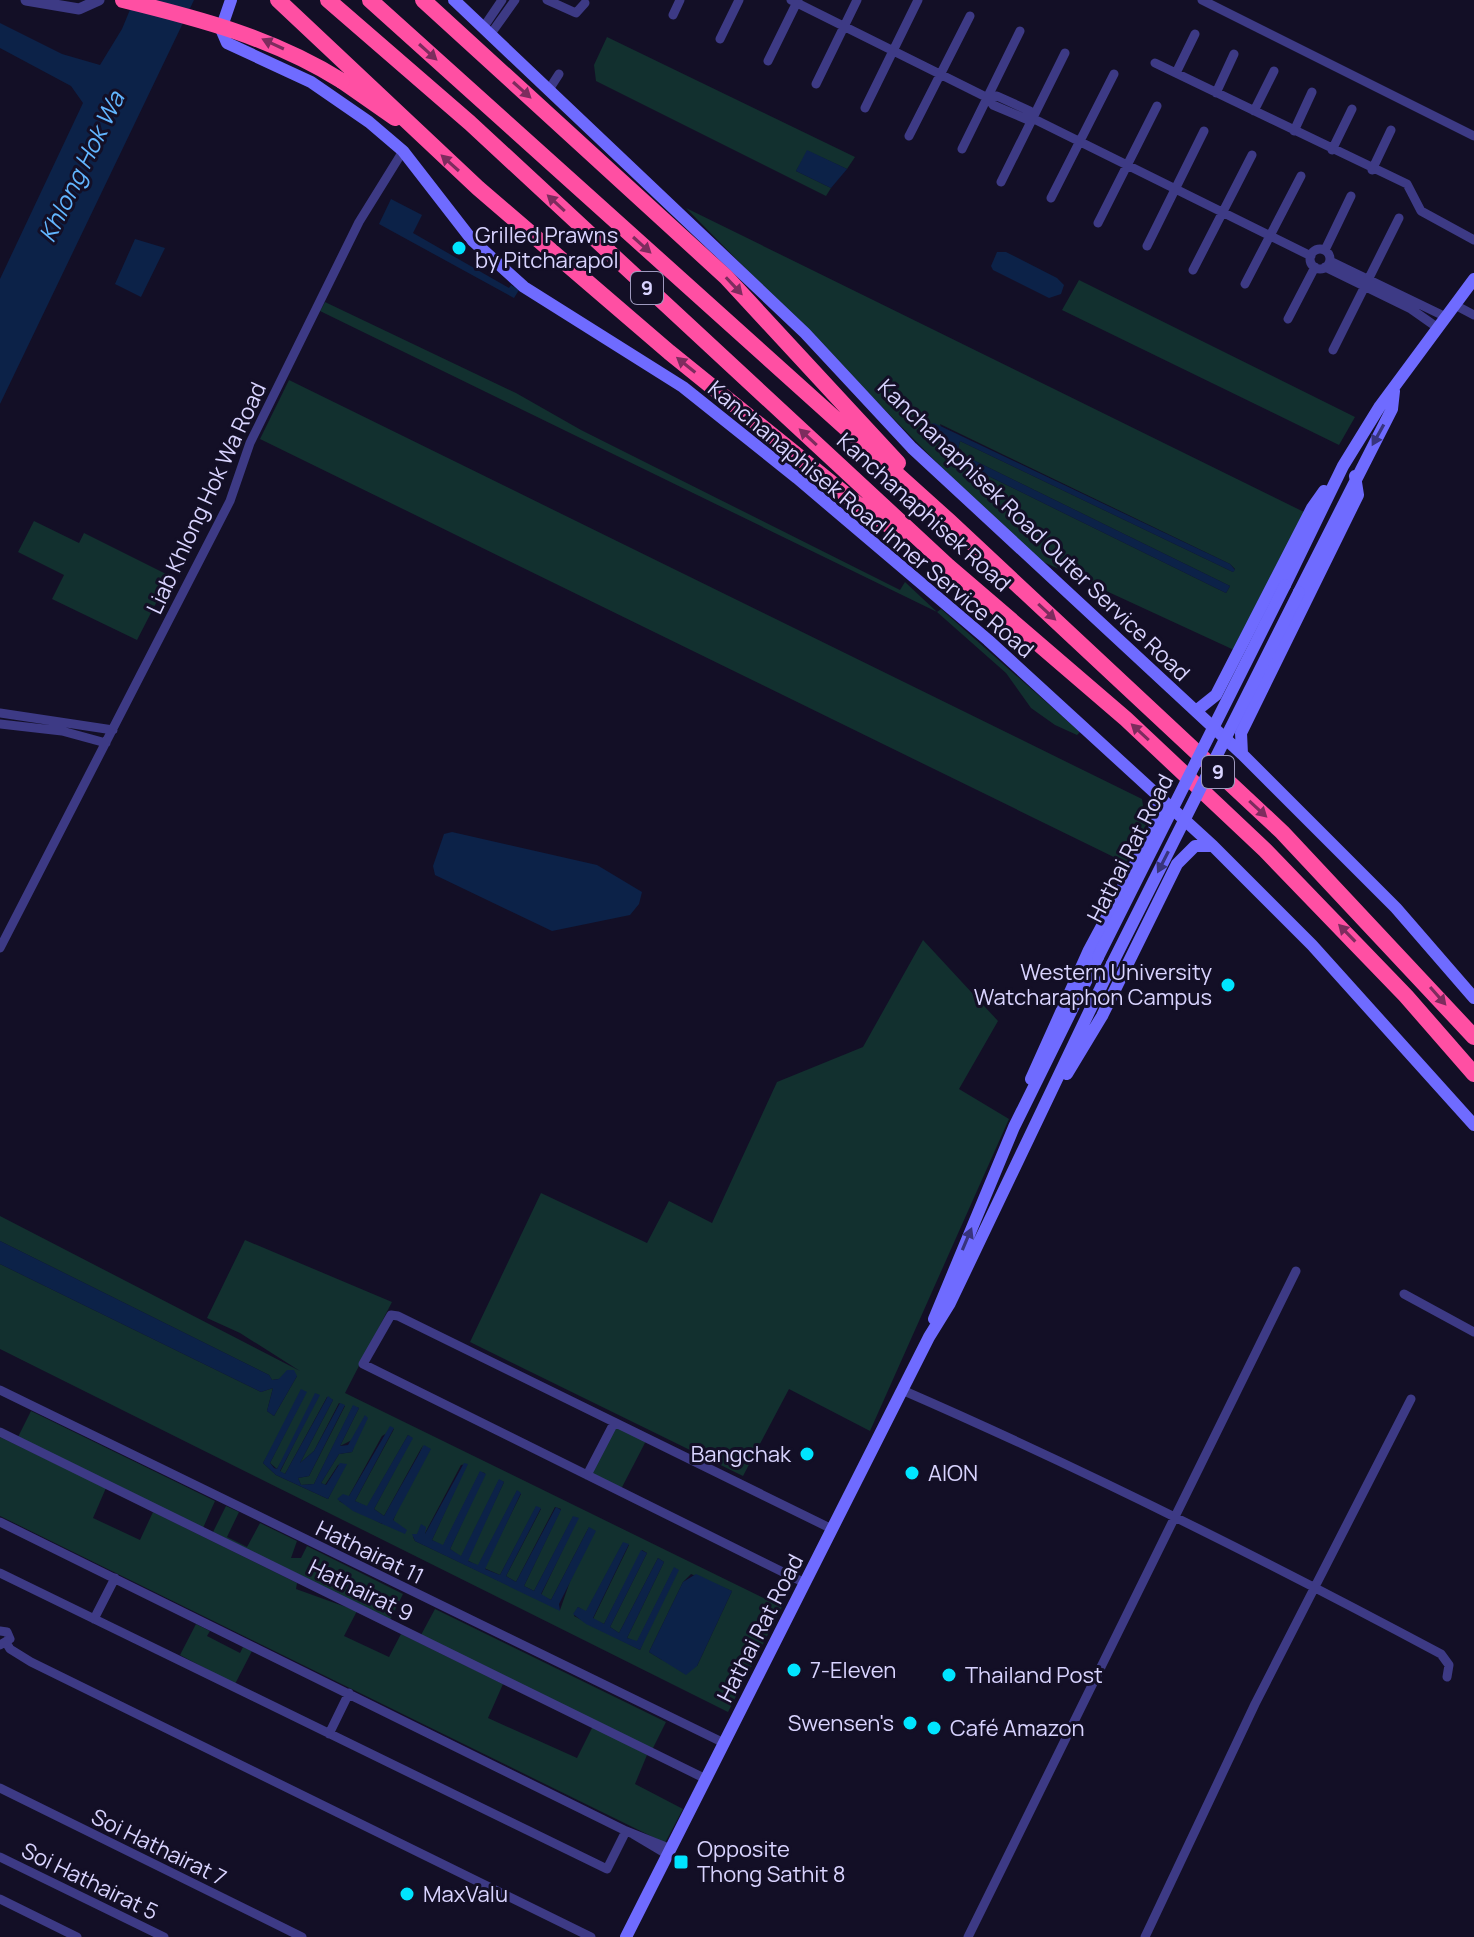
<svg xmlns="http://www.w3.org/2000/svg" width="1474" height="1937" viewBox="0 0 1474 1937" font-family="Manrope,sans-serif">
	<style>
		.green { fill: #12302f; fill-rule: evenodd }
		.water { fill: #0c2248 }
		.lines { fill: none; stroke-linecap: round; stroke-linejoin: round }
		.minor { stroke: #3d3a85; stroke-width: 9 }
		.tertiary { stroke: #3d3a85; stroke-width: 11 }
		.secondary { stroke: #6f6bff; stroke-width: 12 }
		.motorway { stroke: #ff4fa3; stroke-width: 16 }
		.secondary-bridge { stroke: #6f6bff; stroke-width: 12 }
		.motorway-bridge { stroke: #ff4fa3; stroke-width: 16 }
		.oneway { fill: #7d2c5e }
		.oneway2 { fill: #38347d }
		.poi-dot { fill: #00e5ff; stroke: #130f26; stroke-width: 3 }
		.labels { text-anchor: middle; stroke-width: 6; stroke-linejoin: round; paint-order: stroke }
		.shield { fill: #130f26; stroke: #9e99be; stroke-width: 2 }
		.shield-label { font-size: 20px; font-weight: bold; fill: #d9d4ff }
		.poi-label { font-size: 22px; fill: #d9d4ff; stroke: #130f26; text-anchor: start }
		.street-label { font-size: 22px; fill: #d9d4ff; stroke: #130f26 }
		.water-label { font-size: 24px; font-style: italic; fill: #62b6ff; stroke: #130f26 }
	</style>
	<rect width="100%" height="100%" fill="#130f26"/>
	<path class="green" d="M 607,37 L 855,157 L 847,169 L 808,151 L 796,171 L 831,188 L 826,196 L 596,81 L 594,65 Z
		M 686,208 L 1304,512 L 1234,650 L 1037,559 L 955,481 ZM 940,424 L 1230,564 L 1235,569 L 1233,572 L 960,441 L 958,450 L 963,455 L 1230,586 L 1226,593 L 960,462 L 949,453 Z
		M 1079,280 L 1355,417 L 1339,445 L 1062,310 Z
		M 325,302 L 516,393 L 581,430 L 900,590 L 905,582 L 937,612 L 941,609 L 1080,732 L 1077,735 L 1055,725 L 1031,708 L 1006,673 L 937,612 L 320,311 Z
		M 289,380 L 1142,799 L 1146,825 L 1126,863 L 260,439 Z
		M 34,521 L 79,543 L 84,533 L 170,576 L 137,640 L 52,599 L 64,575 L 18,552 Z
		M 923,940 L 998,1021 L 959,1089 L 1009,1119 L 870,1431 L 789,1389 L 743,1476 L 470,1342 L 541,1193 L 647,1243 L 669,1201 L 712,1223 L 777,1082 L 863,1047 Z
		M 0,1216 L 300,1371 L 240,1333 L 207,1318 L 245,1240 L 392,1302 L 345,1393 L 782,1607 L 728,1712 L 0,1349 L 0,1264 L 261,1392 L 273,1388 L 267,1411 L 274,1416 L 297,1376 L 272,1380 L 269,1375 L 0,1241 ZM 306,1392 L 270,1463 L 277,1469 L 319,1394 L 280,1472 L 285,1474 L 327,1397 L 333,1400 L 300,1463 L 314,1451 L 339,1403 L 345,1406 L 309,1476 L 298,1478 L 301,1485 L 314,1484 L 353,1406 L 359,1408 L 340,1446 L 352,1440 L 365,1416 L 352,1452 L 339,1454 L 321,1483 L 325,1485 L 338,1465 L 346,1464 L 328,1499 L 276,1475 L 263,1463 ZM 394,1429 L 355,1501 L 367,1507 L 408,1435 L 412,1438 L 374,1509 L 384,1516 L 423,1445 L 393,1521 L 382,1524 L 339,1501 L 349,1496 L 382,1436 ZM 467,1464 L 432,1540 L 443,1546 L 480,1472 L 485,1473 L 450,1549 L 461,1557 L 499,1480 L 504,1482 L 467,1560 L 478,1566 L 517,1491 L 521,1494 L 484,1568 L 500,1575 L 536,1507 L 541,1509 L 506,1576 L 516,1582 L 555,1507 L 561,1509 L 524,1586 L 534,1591 L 573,1517 L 578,1518 L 541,1595 L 551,1600 L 589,1527 L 560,1610 L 415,1541 L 413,1537 L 423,1530 L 424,1535 L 461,1465 ZM 623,1543 L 629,1545 L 593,1619 L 604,1624 L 642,1550 L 647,1553 L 610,1627 L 619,1633 L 658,1558 L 664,1562 L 627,1638 L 637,1642 L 674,1568 L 640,1650 L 574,1616 L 578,1607 L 586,1612 ZM 691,1574 L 732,1591 L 697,1666 L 662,1660 L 649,1652 L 683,1582 Z
		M 31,1411 L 215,1501 L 203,1528 L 18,1437 Z
		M 614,1423 L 647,1439 L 620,1491 L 587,1475 Z
		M 0,1437 L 106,1488 L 93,1518 L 140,1540 L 153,1512 L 297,1583 L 296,1589 L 357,1611 L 344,1636 L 389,1657 L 401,1634 L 503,1684 L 488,1718 L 577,1758 L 593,1726 L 647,1755 L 635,1784 L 683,1809 L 665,1843 L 0,1516 Z
		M 226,1506 L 239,1512 L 227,1537 L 247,1547 L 260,1523 L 297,1541 L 291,1558 L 301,1558 L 307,1546 L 403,1594 L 390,1620 L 213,1532 Z
		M 435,1609 L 666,1722 L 652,1750 L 421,1635 Z
		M 196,1624 L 210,1631 L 207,1636 L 240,1653 L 243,1647 L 252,1651 L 235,1684 L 180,1655 Z"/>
	<path class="water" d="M 134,0 L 194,0 L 0,404 L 0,279 L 83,103 L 71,86 L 0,48 L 0,23 L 62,54 L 100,65 L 122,29 Z
		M 807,150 L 847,169 L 831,188 L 796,171 Z
		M 391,199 L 422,215 L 413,233 L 509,288 L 511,285 L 519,290 L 514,298 L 379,224 Z
		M 135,239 L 165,248 L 141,297 L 115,284 Z
		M 997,252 L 1006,252 L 1057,278 L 1064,285 L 1061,294 L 1049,298 L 993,270 L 991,266 Z
		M 934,423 L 1230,564 L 1235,570 L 1233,572 L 960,441 L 958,450 L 963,455 L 1230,586 L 1226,593 L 960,462 L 931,433 L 929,425 Z
		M 452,832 L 597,865 L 642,892 L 639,904 L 630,915 L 552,931 L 435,875 L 433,866 L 444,834 Z
		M 0,1241 L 269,1375 L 272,1380 L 279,1379 L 287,1370 L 294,1370 L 297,1376 L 274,1416 L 267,1411 L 273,1388 L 261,1392 L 0,1264 Z
		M 301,1389 L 307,1392 L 270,1463 L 274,1468 L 277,1469 L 315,1393 L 320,1395 L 280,1471 L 285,1474 L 328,1396 L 333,1400 L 300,1463 L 314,1451 L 340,1403 L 345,1405 L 309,1476 L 298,1478 L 301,1485 L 314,1484 L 353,1405 L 359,1408 L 340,1446 L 348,1445 L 365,1415 L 368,1418 L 352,1452 L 339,1454 L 321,1483 L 326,1485 L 340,1463 L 347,1464 L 328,1499 L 276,1475 L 263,1463 Z
		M 390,1426 L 394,1428 L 355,1501 L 367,1506 L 408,1435 L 413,1438 L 374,1509 L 384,1516 L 424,1445 L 431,1449 L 393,1520 L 407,1530 L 405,1534 L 353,1511 L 337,1499 L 343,1494 L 349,1496 Z
		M 464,1463 L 468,1464 L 432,1540 L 443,1545 L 480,1471 L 486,1474 L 450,1549 L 461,1556 L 499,1479 L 504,1482 L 468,1561 L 478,1565 L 517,1490 L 521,1493 L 485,1569 L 500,1575 L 536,1506 L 541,1508 L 506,1576 L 516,1582 L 556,1507 L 561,1510 L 524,1586 L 534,1591 L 573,1516 L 579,1518 L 541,1594 L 551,1600 L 589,1527 L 596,1531 L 559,1604 L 560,1611 L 415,1541 L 412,1534 L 417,1534 L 421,1524 L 426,1527 L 425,1534 Z
		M 623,1542 L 629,1544 L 593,1618 L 604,1624 L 641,1550 L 647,1553 L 610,1627 L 619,1633 L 658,1558 L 664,1562 L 627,1638 L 637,1641 L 674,1567 L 679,1570 L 640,1650 L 586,1624 L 573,1614 L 578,1607 L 586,1611 Z
		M 696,1574 L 732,1591 L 697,1666 L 686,1675 L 649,1652 L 683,1582 Z"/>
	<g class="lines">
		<path class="minor" d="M 547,0 L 576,13 L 585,3
			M 791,0 L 988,98 L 993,105 L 1026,119 L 1032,118 L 1311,256
			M 1202,0 L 1474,136
			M 673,15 L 680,0
			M 483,28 L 502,0
			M 490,35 L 515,0
			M 720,39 L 739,0
			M 768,61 L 798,0
			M 1155,63 L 1407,184 L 1421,211 L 1474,240
			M 1176,73 L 1195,34
			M 816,84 L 857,0
			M 548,91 L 559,74
			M 1216,93 L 1234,54
			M 988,98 L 997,96 L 1030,111 L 1032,118
			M 865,108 L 918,0
			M 1254,111 L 1274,71
			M 1294,131 L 1312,92
			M 909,136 L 970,16
			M 962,149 L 1020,31
			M 1332,150 L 1352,109
			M 1372,170 L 1391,130
			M 1001,182 L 1065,53
			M 1051,198 L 1114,74
			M 1098,223 L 1157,106
			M 1147,246 L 1204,131
			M1310 259a10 10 0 1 1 20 0a10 10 0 1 1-20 0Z
			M 1325,250 L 1351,196
			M 1330,261 L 1446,317
			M 1325,267 L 1411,309 L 1438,328
			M 1193,270 L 1252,155
			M 1245,284 L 1301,176
			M 1455,305 L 1474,315
			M 1288,319 L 1315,267
			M 1333,350 L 1399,218
			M 0,713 L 113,730
			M 0,724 L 62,731 L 106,743
			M 0,948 L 230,501 L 250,443 L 359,222 L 403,151
			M 1404,1294 L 1474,1332
			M 0,1390 L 724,1743
			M 902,1390 C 1086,1470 1265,1560 1441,1654 L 1449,1665 L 1447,1677
			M 0,1432 L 706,1779
			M 587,1475 L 614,1423
			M 0,1522 L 626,1831 L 671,1849
			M 0,1573 L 607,1869 L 626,1831
			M 805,1583 L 363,1364 L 391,1315 L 398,1316 L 832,1529
			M 94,1619 L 115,1578
			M 0,1631 L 7,1632 L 10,1639 L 0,1645
			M 7,1644 L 10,1649 L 31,1662 L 591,1937
			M 329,1734 L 349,1693
			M 0,1788 L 302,1937
			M 631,1833 L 668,1855
			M 0,1857 L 164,1937
			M 0,1899 L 77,1937
			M 968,1937 L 1296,1271
			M 1145,1937 L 1255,1704 L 1411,1399"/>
		<path class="tertiary" d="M 26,0 L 79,9 L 99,0"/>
		<path class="secondary" d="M 231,0 L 221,29 L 227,43 L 311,82 L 369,122 L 403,151 L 472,240 L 524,287 L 683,387 L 797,478 L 988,640 L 1213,846 L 1312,945 L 1474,1125
			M 454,0 L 805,333 L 912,448 L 1242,754 L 1396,908 L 1474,998
			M 1285,585 L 1343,466 L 1380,406 L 1474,279
			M 1299,592 L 1392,409 L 1394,391
			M 1196,711 L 1216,695 L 1312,508 L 1324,491
			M 1242,754 L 1241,733 L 1358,495 L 1355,476
			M 1067,1074 L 1102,1016 L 1177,864 L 1195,846 L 1213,846
			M 1031,1079 L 1089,950 L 1155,827 L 1160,811 L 1156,796
			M 934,1319 L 1014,1127 L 1098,957
			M 626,1937 L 929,1337 L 950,1303 L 1112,964"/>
		<path class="motorway" d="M 278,0 L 478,188 L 669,352 L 856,503 L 900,533
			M 328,0 L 470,123 L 948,566 L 1126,719 L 1265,850 L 1406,996 L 1474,1074
			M 370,0 L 949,521 L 1282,832 L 1474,1037
			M 423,0 L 726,277 L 898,463
			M 342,81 L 395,118"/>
		<path class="secondary-bridge" d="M 1098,957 L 1285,585
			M 1112,964 L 1299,592"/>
		<path class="motorway-bridge" d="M 123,0 C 201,19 273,38 342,81"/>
	</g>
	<defs><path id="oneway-solid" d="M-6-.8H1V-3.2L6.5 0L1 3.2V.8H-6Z" transform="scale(2)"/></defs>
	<g class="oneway">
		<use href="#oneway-solid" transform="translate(273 44) rotate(-155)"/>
		<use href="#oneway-solid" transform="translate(428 52) rotate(42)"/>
		<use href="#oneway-solid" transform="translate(522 90) rotate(42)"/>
		<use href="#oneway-solid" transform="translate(450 163) rotate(-138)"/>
		<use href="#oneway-solid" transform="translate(556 203) rotate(-137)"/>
		<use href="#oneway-solid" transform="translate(642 245) rotate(42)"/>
		<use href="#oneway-solid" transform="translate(734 286) rotate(47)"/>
		<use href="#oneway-solid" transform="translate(686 365) rotate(-141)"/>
		<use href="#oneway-solid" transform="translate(808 437) rotate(-137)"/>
		<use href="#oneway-solid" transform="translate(1047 612) rotate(43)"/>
		<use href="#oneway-solid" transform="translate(1140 732) rotate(-137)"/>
		<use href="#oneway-solid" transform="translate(1258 809) rotate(43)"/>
		<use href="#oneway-solid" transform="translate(1347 933) rotate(-134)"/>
		<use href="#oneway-solid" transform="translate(1438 996) rotate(49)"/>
	</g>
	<g class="oneway2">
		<use href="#oneway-solid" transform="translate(1378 435) rotate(119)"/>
		<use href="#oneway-solid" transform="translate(1163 862) rotate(117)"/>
		<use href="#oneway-solid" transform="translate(967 1239) rotate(-67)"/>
	</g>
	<g class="poi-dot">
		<circle cx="459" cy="248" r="8"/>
		<circle cx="1228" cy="985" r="8"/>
		<circle cx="807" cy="1454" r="8"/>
		<circle cx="912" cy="1473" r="8"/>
		<circle cx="794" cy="1670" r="8"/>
		<circle cx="949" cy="1675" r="8"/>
		<circle cx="910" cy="1723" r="8"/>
		<circle cx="934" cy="1728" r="8"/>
		<rect x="673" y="1854" width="16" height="16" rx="4"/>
		<circle cx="407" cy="1894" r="8"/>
	</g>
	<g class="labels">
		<g class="shield">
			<rect x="631" y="272" width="32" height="32" rx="6"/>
			<rect x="1202" y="756" width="32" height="32" rx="6"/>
		</g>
		<g class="shield-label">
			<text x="647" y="295">9</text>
			<text x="1218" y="779">9</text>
		</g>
		<g class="poi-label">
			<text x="475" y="243">Grilled Prawns<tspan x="475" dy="25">by Pitcharapol</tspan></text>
			<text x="1212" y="980" text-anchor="end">Western University<tspan x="1212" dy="25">Watcharaphon Campus</tspan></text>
			<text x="791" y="1462" text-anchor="end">Bangchak</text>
			<text x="928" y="1481">AION</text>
			<text x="810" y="1678">7-Eleven</text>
			<text x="965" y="1683">Thailand Post</text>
			<text x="894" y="1731" text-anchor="end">Swensen's</text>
			<text x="950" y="1736">Café Amazon</text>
			<text x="697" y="1857">Opposite<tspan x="697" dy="25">Thong Sathit 8</tspan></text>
			<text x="423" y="1902">MaxValu</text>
		</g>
		<g class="street-label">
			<text transform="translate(206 498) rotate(-65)" y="8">Liab Khlong Hok Wa Road</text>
			<text transform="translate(924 512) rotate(42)" y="8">Kanchanaphisek Road</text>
			<text transform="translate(871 519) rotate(40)" y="8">Kanchanaphisek Road Inner Service Road</text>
			<text transform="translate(1034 530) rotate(44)" y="8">Kanchanaphisek Road Outer Service Road</text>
			<text transform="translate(1130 848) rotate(-63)" y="8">Hathai Rat Road</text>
			<text transform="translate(370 1552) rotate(26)" y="8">Hathairat 11</text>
			<text transform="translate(361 1590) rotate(26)" y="8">Hathairat 9</text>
			<text transform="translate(760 1628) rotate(-63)" y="8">Hathai Rat Road</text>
			<text transform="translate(159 1847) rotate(26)" y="8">Soi Hathairat 7</text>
			<text transform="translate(90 1881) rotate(26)" y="8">Soi Hathairat 5</text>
		</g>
		<g class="water-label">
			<text transform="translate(82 167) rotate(-64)" y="8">Khlong Hok Wa</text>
		</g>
	</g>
</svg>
